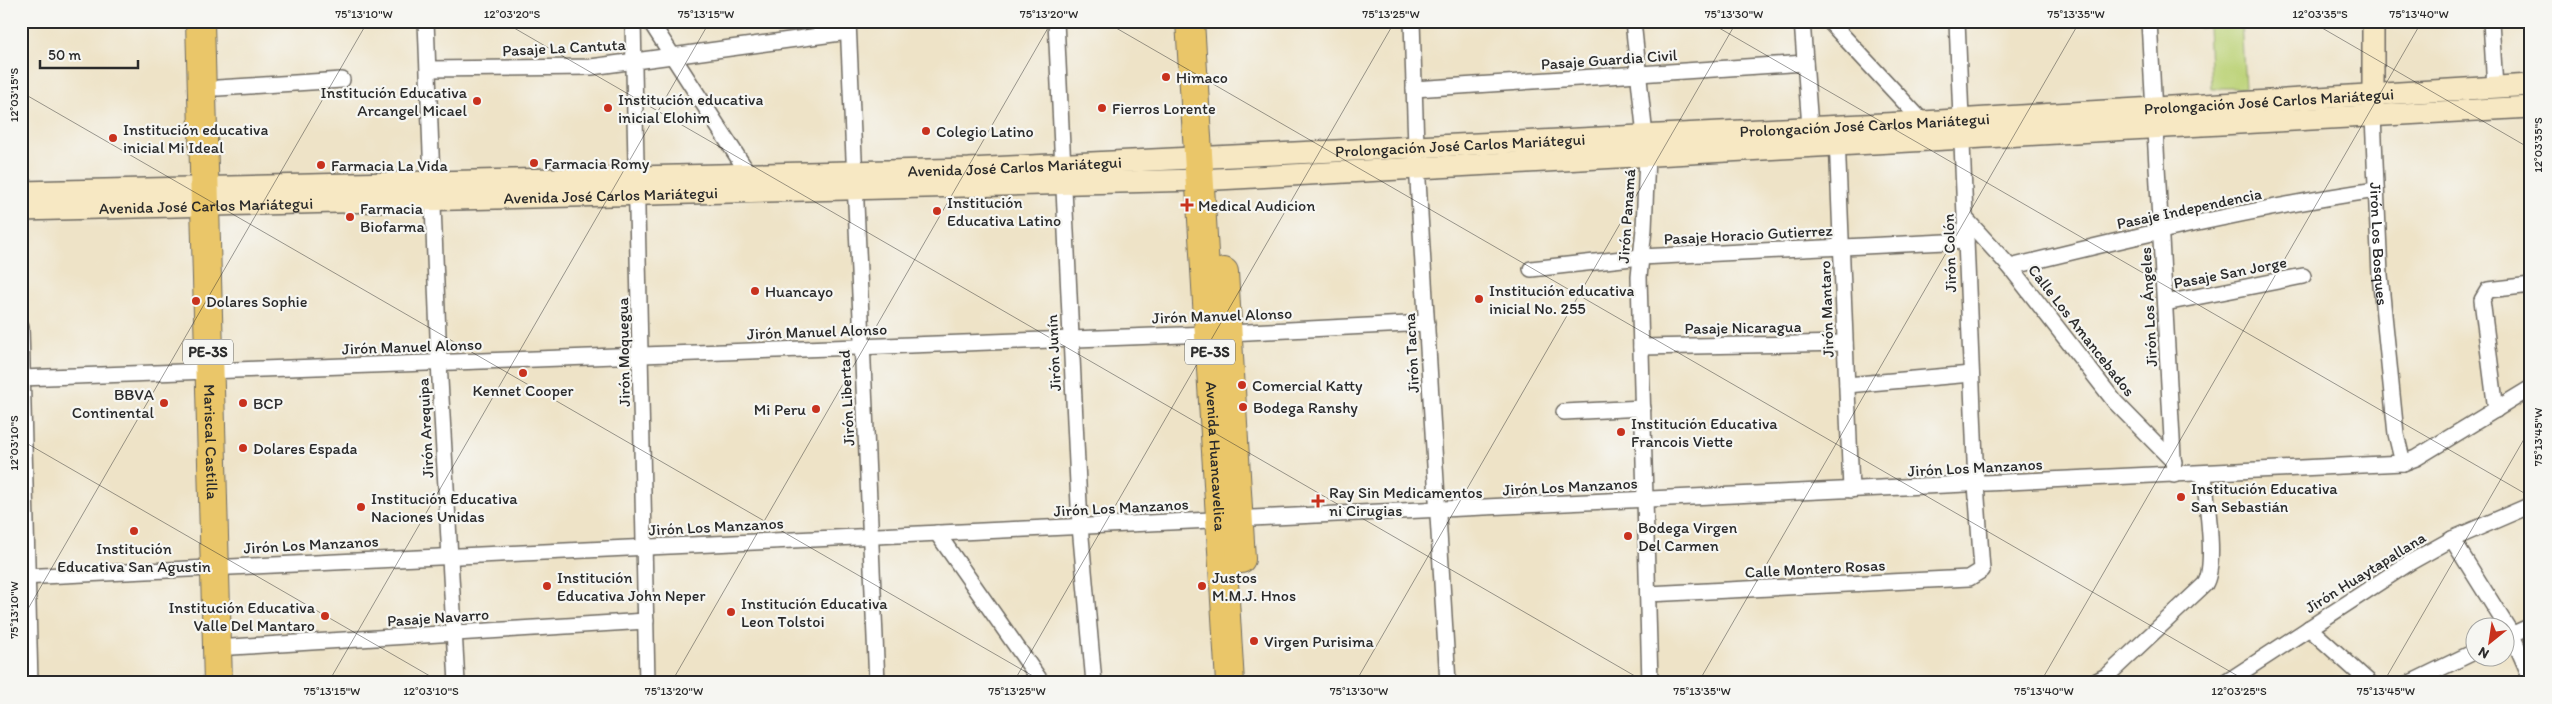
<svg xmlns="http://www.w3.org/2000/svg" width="2552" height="704" viewBox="0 0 2552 704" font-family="Itim,sans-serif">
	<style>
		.green { fill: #bbd276; stroke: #737e50 }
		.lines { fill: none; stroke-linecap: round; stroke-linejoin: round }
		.street-casing { stroke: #6f6b62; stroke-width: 18 }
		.secondary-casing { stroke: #6f6b62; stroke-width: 24 }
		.highway-casing { stroke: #6f6b62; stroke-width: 30 }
		.street { stroke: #fff; stroke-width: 15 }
		.secondary { stroke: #f7e8c3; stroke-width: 21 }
		.highway { stroke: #eac669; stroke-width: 28 }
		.ticks { fill: none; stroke: #2b2b2b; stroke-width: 1; stroke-opacity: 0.45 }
		.poi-dot { fill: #c8321e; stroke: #f6f6f2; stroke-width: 2 }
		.labels { text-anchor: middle; stroke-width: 4.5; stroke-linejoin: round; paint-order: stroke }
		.shield { fill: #f6f6f2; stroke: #686867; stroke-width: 1 }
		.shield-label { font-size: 15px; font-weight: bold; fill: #2b2b2b }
		.street-label { font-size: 16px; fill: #2b2b2b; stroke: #f6f6f2 }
		.poi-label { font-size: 16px; fill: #2b2b2b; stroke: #f6f6f2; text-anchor: start }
		.neatline { fill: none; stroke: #2b2b2b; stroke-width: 2 }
		.ticks-label { font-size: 12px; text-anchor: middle; fill: #2b2b2b }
	</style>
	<rect width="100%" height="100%" fill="#f6f6f2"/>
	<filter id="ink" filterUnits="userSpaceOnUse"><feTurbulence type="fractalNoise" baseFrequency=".02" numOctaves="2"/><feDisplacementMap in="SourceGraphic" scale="10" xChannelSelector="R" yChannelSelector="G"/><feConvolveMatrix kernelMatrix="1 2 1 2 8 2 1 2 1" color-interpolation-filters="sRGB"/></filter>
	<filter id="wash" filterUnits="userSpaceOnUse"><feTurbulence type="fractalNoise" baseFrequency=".0096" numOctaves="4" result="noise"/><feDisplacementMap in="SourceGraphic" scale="20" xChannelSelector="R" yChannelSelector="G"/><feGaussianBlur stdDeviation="1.12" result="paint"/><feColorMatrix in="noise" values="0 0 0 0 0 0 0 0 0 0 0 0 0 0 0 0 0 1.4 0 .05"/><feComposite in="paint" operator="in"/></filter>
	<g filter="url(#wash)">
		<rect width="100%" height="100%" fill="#eee3c7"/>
		<path class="green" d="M 2199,21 L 2241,21 L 2245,88 L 2211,88 L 2208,27 L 2199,28 Z"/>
	</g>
	<g filter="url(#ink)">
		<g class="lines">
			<defs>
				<g id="street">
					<path d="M 426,21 L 439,362 L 457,683"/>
					<path d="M 633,21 L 647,683"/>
					<path d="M 650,21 L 748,173"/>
					<path d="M 848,21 L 877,683"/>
					<path d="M 1056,21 L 1080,526 L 1094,683"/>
					<path d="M 1412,21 L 1416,147 L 1448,683"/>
					<path d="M 1633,21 L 1647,156 L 1644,229 L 1639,277 L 1650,683"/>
					<path d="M 1802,21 L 1810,127"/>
					<path d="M 1829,21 L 1923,122"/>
					<path d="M 2149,21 L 2174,475"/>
					<path d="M 2491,21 L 2495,88"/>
					<path d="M 429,69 L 591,67 L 848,32"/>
					<path d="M 218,88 L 342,80"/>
					<path d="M 1414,89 L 1805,63"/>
					<path id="s1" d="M 2373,116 L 2380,275 L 2396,434 L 2403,463"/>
					<path d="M 1837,137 L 1851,490"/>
					<path d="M 1965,218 L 2010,267 L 2115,402 L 2174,462"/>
					<path d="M 2010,267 C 2132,237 2253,208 2376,190"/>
					<path d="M 1531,269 L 1641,257 L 1966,241"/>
					<path d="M 2165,303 L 2303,276"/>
					<path d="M 21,327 L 30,683"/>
					<path d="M 1641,347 L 1845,343"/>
					<path d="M 21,378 L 1209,334 L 1427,323"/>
					<path d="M 1847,385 L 1971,374"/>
					<path d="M 2496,410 L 2482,300 L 2488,290 L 2531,285"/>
					<path d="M 1564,412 L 1643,408"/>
					<path d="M 937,533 L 1042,683"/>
					<path d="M 2452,539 L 2512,635 L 2531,678"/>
					<path d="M 21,577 L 2403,463 L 2416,458 L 2531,388"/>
					<path d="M 1648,594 L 1969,578 L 1982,570 L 1976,484 L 1957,21"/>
					<path d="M 2309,628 L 2370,683"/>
					<path d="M 2504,638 L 2531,626"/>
					<path d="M 232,647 L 646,621"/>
					<path d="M 2093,683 L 2108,675 L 2205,584 C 2217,564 2206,499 2204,474"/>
					<path d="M 2225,683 L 2409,563 L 2452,539 L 2531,505"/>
					<path d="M 2410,683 L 2474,652"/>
				</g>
				<g id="secondary">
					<path d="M 2373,108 L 2373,21"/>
					<path id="s2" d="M 21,192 L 969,169 L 1923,122 L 2531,85"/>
					<path id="s3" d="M 21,210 L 1199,180 L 2531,107"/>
				</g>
				<g id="highway">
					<path id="s4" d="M 200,21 L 218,683"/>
					<path id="s5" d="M 1190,21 L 1230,683"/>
					<path d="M 1224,272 L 1241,559"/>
				</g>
			</defs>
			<use href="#street" class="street-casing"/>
			<use href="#secondary" class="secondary-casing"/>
			<use href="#highway" class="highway-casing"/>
			<use href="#street" class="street"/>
			<use href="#secondary" class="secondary"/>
			<use href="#highway" class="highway"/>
		</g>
	</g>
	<path class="ticks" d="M 502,21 L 1647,683M 1104,21 L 2250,683M 1707,21 L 2531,497M 2310,21 L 2531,149M 21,28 L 25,21M 21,92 L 1045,683M 21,440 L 442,683M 21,621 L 368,21M 328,683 L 710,21M 671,683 L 1052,21M 1013,683 L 1395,21M 1355,683 L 1737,21M 1698,683 L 2080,21M 2040,683 L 2422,21M 2383,683 L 2531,427"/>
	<g class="poi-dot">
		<circle cx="1166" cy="77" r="5"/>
		<circle cx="477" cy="101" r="5"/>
		<circle cx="608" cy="108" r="5"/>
		<circle cx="1102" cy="108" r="5"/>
		<circle cx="926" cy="131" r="5"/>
		<circle cx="113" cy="138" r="5"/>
		<circle cx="534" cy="163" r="5"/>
		<circle cx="321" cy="165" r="5"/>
		<path d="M1184.5 197.5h5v5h5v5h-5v5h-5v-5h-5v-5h5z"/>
		<circle cx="937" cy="211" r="5"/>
		<circle cx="350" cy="217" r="5"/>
		<circle cx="755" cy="291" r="5"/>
		<circle cx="1479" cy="299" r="5"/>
		<circle cx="196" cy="301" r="5"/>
		<circle cx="523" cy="373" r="5"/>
		<circle cx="1242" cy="385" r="5"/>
		<circle cx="164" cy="403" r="5"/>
		<circle cx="243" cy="403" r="5"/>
		<circle cx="1243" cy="407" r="5"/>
		<circle cx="816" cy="409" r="5"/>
		<circle cx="1621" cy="432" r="5"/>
		<circle cx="243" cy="448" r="5"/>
		<circle cx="2181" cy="497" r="5"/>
		<path d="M1315.5 493.5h5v5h5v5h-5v5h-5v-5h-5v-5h5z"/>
		<circle cx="361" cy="507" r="5"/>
		<circle cx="134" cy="531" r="5"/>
		<circle cx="1628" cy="536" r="5"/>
		<circle cx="547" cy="586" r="5"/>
		<circle cx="1202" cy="586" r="5"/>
		<circle cx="731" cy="612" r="5"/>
		<circle cx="325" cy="616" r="5"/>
		<circle cx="1254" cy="641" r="5"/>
	</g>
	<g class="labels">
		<g class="shield">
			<rect x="183" y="339.5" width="50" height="25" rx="4"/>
			<rect x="1185" y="339.5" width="50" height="25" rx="4"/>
		</g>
		<g class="shield-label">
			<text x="208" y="357">PE-3S</text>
			<text x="1210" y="357">PE-3S</text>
		</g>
		<g class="street-label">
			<text transform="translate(564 47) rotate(-3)" y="6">Pasaje La Cantuta</text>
			<text transform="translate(1609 59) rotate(-4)" y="6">Pasaje Guardia Civil</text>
			<text dy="6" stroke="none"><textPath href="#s2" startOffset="2250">Prolongación José Carlos Mariátegui</textPath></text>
			<text dy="6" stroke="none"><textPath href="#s2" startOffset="1845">Prolongación José Carlos Mariátegui</textPath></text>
			<text dy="6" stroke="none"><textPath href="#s2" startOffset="1440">Prolongación José Carlos Mariátegui</textPath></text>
			<text dy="6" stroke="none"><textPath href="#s2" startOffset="994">Avenida José Carlos Mariátegui</textPath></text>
			<text dy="6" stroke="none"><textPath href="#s3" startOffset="590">Avenida José Carlos Mariátegui</textPath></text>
			<text dy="6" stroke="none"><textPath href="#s3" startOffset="185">Avenida José Carlos Mariátegui</textPath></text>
			<text transform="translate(2189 208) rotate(-12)" y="6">Pasaje Independencia</text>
			<text transform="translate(1626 216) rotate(-86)" y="6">Jirón Panamá</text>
			<text transform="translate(1748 234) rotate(-3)" y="6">Pasaje Horacio Gutierrez</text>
			<text dy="6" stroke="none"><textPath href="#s1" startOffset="128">Jirón Los Bosques</textPath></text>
			<text transform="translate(1949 253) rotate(-92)" y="6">Jirón Colón</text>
			<text transform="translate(2230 272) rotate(-11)" y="6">Pasaje San Jorge</text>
			<text transform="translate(2148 307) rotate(-93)" y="6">Jirón Los Ángeles</text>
			<text transform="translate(1826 309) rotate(-92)" y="6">Jirón Mantaro</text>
			<text transform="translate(1222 315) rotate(-2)" y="6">Jirón Manuel Alonso</text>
			<text transform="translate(1743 327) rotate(-1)" y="6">Pasaje Nicaragua</text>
			<text transform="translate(2082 330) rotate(52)" y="6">Calle Los Amancebados</text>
			<text transform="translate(817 331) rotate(-2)" y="6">Jirón Manuel Alonso</text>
			<text transform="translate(412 346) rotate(-2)" y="6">Jirón Manuel Alonso</text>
			<text transform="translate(623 352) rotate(-91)" y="6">Jirón Moquegua</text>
			<text transform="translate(1053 353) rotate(-93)" y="6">Jirón Junín</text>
			<text transform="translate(1411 353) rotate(-93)" y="6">Jirón Tacna</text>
			<text transform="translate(846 398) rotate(-93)" y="6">Jirón Libertad</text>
			<text transform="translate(425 428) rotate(-93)" y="6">Jirón Arequipa</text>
			<text dy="6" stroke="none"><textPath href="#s4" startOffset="421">Mariscal Castilla</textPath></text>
			<text dy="6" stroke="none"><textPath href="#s5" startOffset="436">Avenida Huancavelica</textPath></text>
			<text transform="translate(1975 467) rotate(-3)" y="6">Jirón Los Manzanos</text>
			<text transform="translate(1570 486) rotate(-3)" y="6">Jirón Los Manzanos</text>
			<text transform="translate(1121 507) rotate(-3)" y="6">Jirón Los Manzanos</text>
			<text transform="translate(716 526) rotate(-3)" y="6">Jirón Los Manzanos</text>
			<text transform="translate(311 544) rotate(-3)" y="6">Jirón Los Manzanos</text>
			<text transform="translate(1815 568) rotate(-3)" y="6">Calle Montero Rosas</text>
			<text transform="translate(2365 572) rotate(-32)" y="6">Jirón Huaytapallana</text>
			<text transform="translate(438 617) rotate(-4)" y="6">Pasaje Navarro</text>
		</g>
		<g class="poi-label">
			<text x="1176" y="83">Himaco</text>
			<text x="467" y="98" text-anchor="end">Institución Educativa<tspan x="467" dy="18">Arcangel Micael</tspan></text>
			<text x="618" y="105">Institución educativa<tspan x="618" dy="18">inicial Elohim</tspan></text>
			<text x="1112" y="114">Fierros Lorente</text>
			<text x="123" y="135">Institución educativa<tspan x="123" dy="18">inicial Mi Ideal</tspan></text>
			<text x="936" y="137">Colegio Latino</text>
			<text x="544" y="169">Farmacia Romy</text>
			<text x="331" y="171">Farmacia La Vida</text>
			<text x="947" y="208">Institución<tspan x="947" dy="18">Educativa Latino</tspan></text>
			<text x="1198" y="211">Medical Audicion</text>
			<text x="360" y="214">Farmacia<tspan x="360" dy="18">Biofarma</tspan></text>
			<text x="1489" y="296">Institución educativa<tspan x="1489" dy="18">inicial No. 255</tspan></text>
			<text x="765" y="297">Huancayo</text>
			<text x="206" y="307">Dolares Sophie</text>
			<text x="1252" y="391">Comercial Katty</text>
			<text x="523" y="396" text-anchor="middle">Kennet Cooper</text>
			<text x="154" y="400" text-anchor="end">BBVA<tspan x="154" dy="18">Continental</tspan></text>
			<text x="253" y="409">BCP</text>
			<text x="1253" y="413">Bodega Ranshy</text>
			<text x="806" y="415" text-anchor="end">Mi Peru</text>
			<text x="1631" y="429">Institución Educativa<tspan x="1631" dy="18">Francois Viette</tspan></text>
			<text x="253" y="454">Dolares Espada</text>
			<text x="2191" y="494">Institución Educativa<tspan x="2191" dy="18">San Sebastián</tspan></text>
			<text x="1329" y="498">Ray Sin Medicamentos<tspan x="1329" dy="18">ni Cirugias</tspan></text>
			<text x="371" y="504">Institución Educativa<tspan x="371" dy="18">Naciones Unidas</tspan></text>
			<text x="1638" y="533">Bodega Virgen<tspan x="1638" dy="18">Del Carmen</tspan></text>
			<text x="134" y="554" text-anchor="middle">Institución<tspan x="134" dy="18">Educativa San Agustin</tspan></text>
			<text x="557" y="583">Institución<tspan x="557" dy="18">Educativa John Neper</tspan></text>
			<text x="1212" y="583">Justos<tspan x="1212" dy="18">M.M.J. Hnos</tspan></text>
			<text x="741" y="609">Institución Educativa<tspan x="741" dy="18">Leon Tolstoi</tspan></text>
			<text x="315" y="613" text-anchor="end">Institución Educativa<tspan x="315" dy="18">Valle Del Mantaro</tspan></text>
			<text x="1264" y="647">Virgen Purisima</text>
		</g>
	</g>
	<rect width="2552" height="704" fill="none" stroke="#f6f6f2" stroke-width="55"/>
	<g transform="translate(2490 642) rotate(210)"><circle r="24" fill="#f6f6f2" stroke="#a5a5a2"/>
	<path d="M0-4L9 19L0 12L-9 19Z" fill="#c8321e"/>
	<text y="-8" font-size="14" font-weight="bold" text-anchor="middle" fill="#2b2b2b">N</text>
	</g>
	<path d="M40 60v8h98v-8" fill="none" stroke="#2b2b2b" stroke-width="2.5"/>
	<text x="48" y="60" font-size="15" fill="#2b2b2b" stroke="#f6f6f2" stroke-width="4" paint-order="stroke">50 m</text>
	<rect x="28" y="28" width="2496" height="648" class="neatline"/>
	<g class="ticks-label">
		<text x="364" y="18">75°13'10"W</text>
		<text x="512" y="18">12°03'20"S</text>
		<text x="706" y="18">75°13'15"W</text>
		<text x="1049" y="18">75°13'20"W</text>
		<text x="1391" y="18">75°13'25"W</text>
		<text x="1734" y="18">75°13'30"W</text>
		<text x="2076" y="18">75°13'35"W</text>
		<text x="2320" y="18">12°03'35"S</text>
		<text x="2419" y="18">75°13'40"W</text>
		<text transform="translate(14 95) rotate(-90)" y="4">12°03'15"S</text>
		<text transform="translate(2538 145) rotate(-90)" y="4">12°03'35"S</text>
		<text transform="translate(2538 437) rotate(-90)" y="4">75°13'45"W</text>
		<text transform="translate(14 443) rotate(-90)" y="4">12°03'10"S</text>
		<text transform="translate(14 610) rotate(-90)" y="4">75°13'10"W</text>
		<text x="332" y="695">75°13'15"W</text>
		<text x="431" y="695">12°03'10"S</text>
		<text x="674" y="695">75°13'20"W</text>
		<text x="1017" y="695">75°13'25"W</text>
		<text x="1359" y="695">75°13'30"W</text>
		<text x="1702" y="695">75°13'35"W</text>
		<text x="2044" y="695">75°13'40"W</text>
		<text x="2239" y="695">12°03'25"S</text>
		<text x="2386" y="695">75°13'45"W</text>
	</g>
</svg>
